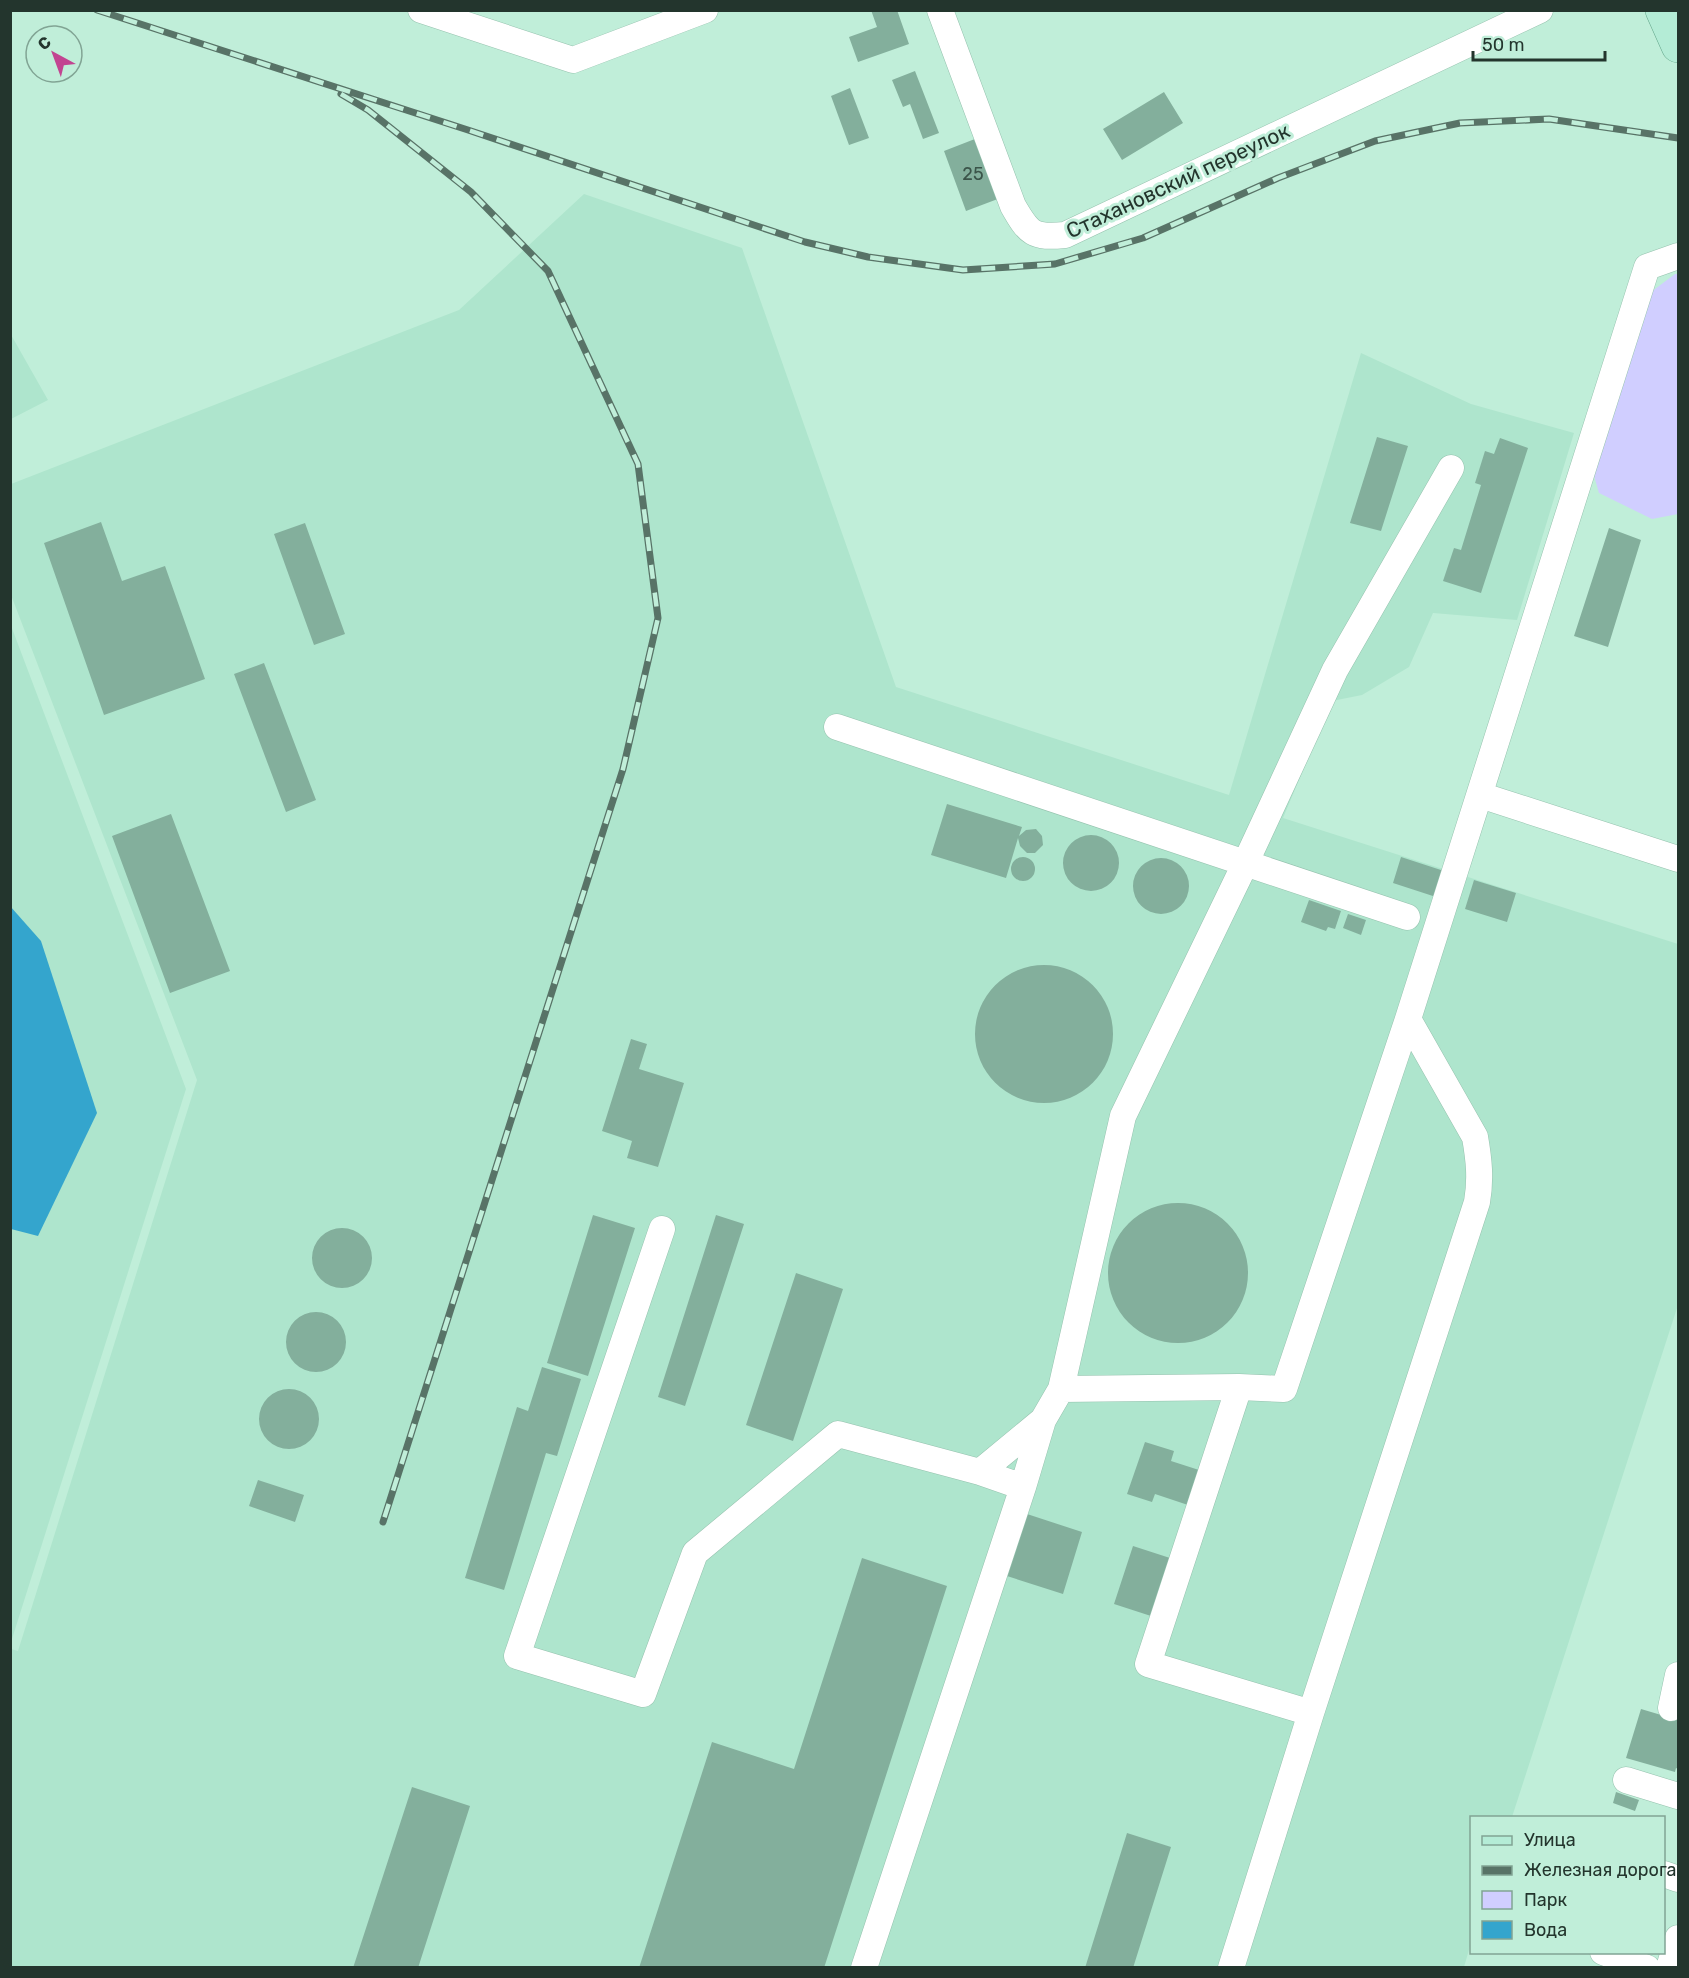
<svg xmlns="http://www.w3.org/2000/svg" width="1689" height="1978" viewBox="0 0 1689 1978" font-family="Rubik,sans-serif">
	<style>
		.built { fill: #aee5cd }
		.green { fill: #d0ceff }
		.water { fill: #34a5cd }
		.building { fill: #83af9c }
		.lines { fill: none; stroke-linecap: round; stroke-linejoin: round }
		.minor-casing { stroke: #95c2ae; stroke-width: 27 }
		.major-casing { stroke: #61a489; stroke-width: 34 }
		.minor { stroke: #fff; stroke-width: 26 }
		.major { stroke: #b4ecd6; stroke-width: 33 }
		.rail-casing { stroke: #587367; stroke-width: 7 }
		.rail { stroke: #c0eed9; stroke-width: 4.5; stroke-dasharray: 14; stroke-linecap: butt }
		.labels { text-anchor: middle; stroke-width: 6; stroke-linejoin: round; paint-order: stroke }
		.number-label { font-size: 18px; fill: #3b5449 }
		.street-label { font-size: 21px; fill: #23352d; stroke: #c0eed9 }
	</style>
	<rect width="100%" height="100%" fill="#c0eed9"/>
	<path class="built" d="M 584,194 L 742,248 L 896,687 L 1229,795 L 1361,353 L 1471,404 L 1574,433 L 1517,620 L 1433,613 L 1409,667 L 1362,695 L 1332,701 L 1283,818 L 1678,944 L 1678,1305 L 1512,1817 L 1472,1818 L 1471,1943 L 1464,1967 L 11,1967 L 11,1649 L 18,1651 L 197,1080 L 11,595 L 11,484 L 459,310 Z
		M 10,333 L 48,400 L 11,419 L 10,419 Z
		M 10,623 L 186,1089 L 11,1642 L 10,1641 Z"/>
	<path class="green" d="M 1675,274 L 1678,274 L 1678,514 L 1652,519 L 1599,493 L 1592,469 L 1647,295 Z"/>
	<path class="water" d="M 10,906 L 41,941 L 97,1113 L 38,1236 L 11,1229 Z"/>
	<path class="building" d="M 871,10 L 897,10 L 909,44 L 858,62 L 849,37 L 877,27 Z
		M 915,71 L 939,133 L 923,139 L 910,104 L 903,107 L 892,80 Z
		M 850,88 L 869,138 L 849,145 L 831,96 Z
		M 1164,92 L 1183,123 L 1122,160 L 1103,129 Z
		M 980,137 L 1003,197 L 966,211 L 944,151 Z
		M 1377,437 L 1408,446 L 1381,531 L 1350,523 Z
		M 1500,438 L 1528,448 L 1481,593 L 1443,581 L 1454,548 L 1461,550 L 1481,485 L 1475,483 L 1485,451 L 1494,454 Z
		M 101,522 L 122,581 L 165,566 L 205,679 L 104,715 L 44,543 Z
		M 305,523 L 345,634 L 314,645 L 274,534 Z
		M 1609,528 L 1641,540 L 1608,647 L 1574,636 Z
		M 264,663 L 316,800 L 286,812 L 234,674 Z
		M 947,804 L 1022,827 L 1019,836 L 1026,830 L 1036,829 L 1042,836 L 1043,845 L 1035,853 L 1027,853 L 1020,846 L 1018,838 L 1006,878 L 931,855 Z
		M 171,814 L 230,971 L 170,993 L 112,836 Z
		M1063 863a28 28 0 1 1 56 0a28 28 0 1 1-56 0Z
		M1011 869a12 12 0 1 1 24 0a12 12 0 1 1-24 0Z
		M 1401,857 L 1444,871 L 1436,897 L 1393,883 Z
		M1133 886a28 28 0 1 1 56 0a28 28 0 1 1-56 0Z
		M 1474,880 L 1516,893 L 1507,922 L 1465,909 Z
		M 1309,900 L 1341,911 L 1335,929 L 1328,927 L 1326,931 L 1301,922 Z
		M 1348,914 L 1366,920 L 1361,935 L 1343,928 Z
		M975 1034a69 69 0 1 1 138 0a69 69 0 1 1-138 0Z
		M 631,1039 L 647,1044 L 639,1069 L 684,1083 L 658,1167 L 627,1158 L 632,1141 L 602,1131 Z
		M1108 1273a70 70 0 1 1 140 0a70 70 0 1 1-140 0Z
		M 593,1215 L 635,1228 L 588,1376 L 547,1363 Z
		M 716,1215 L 744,1224 L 685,1406 L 658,1397 Z
		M312 1258a30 30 0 1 1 60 0a30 30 0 1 1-60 0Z
		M 796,1273 L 843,1289 L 793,1441 L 746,1425 Z
		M286 1342a30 30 0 1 1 60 0a30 30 0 1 1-60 0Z
		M 542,1367 L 581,1379 L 557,1456 L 546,1453 L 504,1590 L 465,1578 L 517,1407 L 528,1411 Z
		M259 1419a30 30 0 1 1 60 0a30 30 0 1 1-60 0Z
		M 1145,1442 L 1174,1451 L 1171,1461 L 1199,1470 L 1188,1505 L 1155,1494 L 1152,1502 L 1127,1494 Z
		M 258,1480 L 304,1495 L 295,1522 L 249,1506 Z
		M 1027,1514 L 1082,1532 L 1063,1594 L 1007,1576 Z
		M 1133,1546 L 1170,1558 L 1151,1616 L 1114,1604 Z
		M 862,1558 L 947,1586 L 824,1968 L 639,1968 L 712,1742 L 794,1769 Z
		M 1641,1709 L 1678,1720 L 1678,1769 L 1676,1768 L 1675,1772 L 1626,1758 Z
		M 412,1787 L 470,1806 L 418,1968 L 353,1968 Z
		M 1616,1792 L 1639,1800 L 1635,1811 L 1613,1803 Z
		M 1127,1833 L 1171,1847 L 1133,1968 L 1085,1968 Z"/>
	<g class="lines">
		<defs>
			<path id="minor" d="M 421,10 L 573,60 L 705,10
				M 940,10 L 1013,206 C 1029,234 1033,238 1065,235 L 1540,10
				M 837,727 L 1407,917
				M 1480,795 L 1678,859
				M 1408,1019 L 1284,1389 L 1239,1387 L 1061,1389 L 1123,1116 L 1245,864 L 1335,670 L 1451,468
				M 662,1229 L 517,1656 L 643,1694 L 695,1553 L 838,1434 L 980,1472 L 1043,1420 L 1061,1389
				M 1239,1387 L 1148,1664 L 1311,1713
				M 980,1472 L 1023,1487
				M 1671,1708 L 1678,1675
				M 1626,1780 L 1678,1796
				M 1664,1874 L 1678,1879
				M 1603,1952 L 1647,1968
				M 864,1968 L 1023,1487 L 1043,1420
				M 1231,1968 L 1311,1713 L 1477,1202 C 1481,1179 1479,1160 1475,1137 L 1408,1019 L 1647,267 L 1678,256
				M 1669,1968 L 1678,1938"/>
			<path id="major" d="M 1662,10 L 1678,46"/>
		</defs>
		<use href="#minor" class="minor-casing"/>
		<use href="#major" class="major-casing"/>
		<use href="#minor" class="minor"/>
		<use href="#major" class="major"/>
		<defs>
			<path id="rail" d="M 97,10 L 468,130 L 805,242 L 868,257 L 963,270 L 1055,264 L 1143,238 L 1278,178 L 1375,141 L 1460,123 L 1549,119 L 1678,138
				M 341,94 L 368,110 L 471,192 L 548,271 L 638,464 L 658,618 L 623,769 L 383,1522"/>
		</defs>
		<use href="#rail" class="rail-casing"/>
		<use href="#rail" class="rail"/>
	</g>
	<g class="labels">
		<g class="number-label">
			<text x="973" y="180">25</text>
		</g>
		<g class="street-label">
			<text transform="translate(1178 181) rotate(-25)" y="7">Стахановский переулок</text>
		</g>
	</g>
	<rect width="1689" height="1978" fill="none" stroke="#23352d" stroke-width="24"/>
	<rect x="1470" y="1816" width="195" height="138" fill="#c0eed9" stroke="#81a494" stroke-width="1.5"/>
	<rect x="1482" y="1836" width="30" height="9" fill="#b4ecd6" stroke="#81a494" stroke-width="1.5"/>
	<text x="1524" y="1846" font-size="18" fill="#23352d">Улица</text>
	<rect x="1482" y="1866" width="30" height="9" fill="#587367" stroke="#81a494" stroke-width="1.5"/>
	<text x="1524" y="1876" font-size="18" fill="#23352d">Железная дорога</text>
	<rect x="1482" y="1891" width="30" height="18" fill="#d0ceff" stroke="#81a494" stroke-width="1.5"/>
	<text x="1524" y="1906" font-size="18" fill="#23352d">Парк</text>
	<rect x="1482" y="1921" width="30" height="18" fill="#34a5cd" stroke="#81a494" stroke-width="1.5"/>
	<text x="1524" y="1936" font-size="18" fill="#23352d">Вода</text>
	<g transform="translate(54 54) rotate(319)"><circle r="28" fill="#c0eed9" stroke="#81a494" stroke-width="1.5"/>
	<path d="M0-4.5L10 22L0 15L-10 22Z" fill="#c24491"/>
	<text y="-9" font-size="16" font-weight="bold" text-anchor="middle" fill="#23352d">С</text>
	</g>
	<path d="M1473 51v9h132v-9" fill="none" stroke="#23352d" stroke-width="3"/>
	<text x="1482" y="51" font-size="18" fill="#23352d" stroke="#c0eed9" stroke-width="4.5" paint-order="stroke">50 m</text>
</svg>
